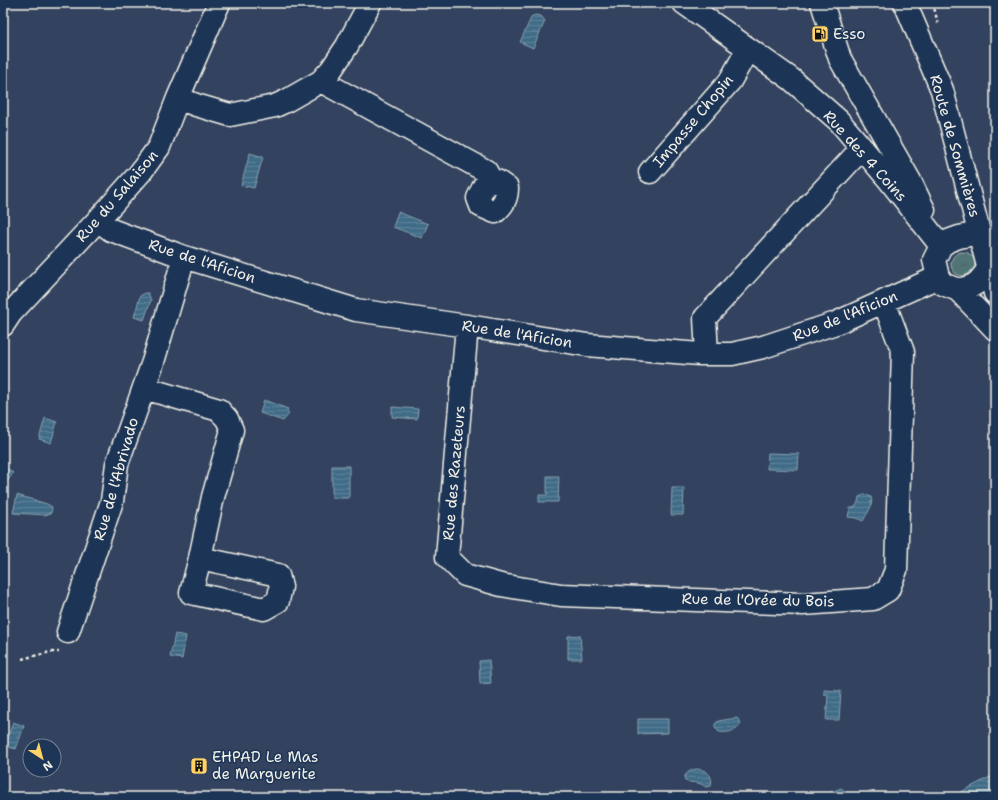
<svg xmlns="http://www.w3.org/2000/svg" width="998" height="800" viewBox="0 0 998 800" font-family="'Shantell Sans',sans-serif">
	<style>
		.grass { fill: url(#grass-tufts); stroke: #a2b3af }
		.water { fill: url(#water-rules); stroke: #89a1ae }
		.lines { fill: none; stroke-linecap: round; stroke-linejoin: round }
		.minor-casing { stroke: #f4f1e8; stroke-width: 25 }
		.major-casing { stroke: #f4f1e8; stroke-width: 25 }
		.path { stroke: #f4f1e8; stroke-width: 2.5; stroke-dasharray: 3 3; stroke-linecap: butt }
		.minor { stroke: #1d3557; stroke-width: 22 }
		.major { stroke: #1d3557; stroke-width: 22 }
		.labels { text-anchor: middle; stroke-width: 3; stroke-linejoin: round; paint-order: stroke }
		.poi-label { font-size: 15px; fill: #f4f1e8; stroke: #1d3557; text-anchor: start }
		.street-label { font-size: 15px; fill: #f4f1e8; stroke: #1d3557 }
	</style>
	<defs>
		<pattern id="grass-tufts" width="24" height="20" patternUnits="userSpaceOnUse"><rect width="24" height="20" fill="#517576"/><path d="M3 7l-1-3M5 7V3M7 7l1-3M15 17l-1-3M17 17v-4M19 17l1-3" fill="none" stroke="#4d5e5e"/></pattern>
		<pattern id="water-rules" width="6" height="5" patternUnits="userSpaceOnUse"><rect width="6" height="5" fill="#416c88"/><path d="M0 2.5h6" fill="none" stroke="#5d8199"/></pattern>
	</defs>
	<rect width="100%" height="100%" fill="#32425f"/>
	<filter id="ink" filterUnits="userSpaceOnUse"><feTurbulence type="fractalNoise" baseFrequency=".025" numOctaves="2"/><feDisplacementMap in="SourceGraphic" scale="8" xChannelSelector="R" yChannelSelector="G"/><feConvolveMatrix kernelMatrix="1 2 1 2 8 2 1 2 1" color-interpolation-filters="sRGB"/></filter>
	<g filter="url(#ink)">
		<path class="grass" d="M951 264a12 12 0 1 1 24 0a12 12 0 1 1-24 0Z"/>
		<path class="water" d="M 535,15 L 541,16 L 545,21 L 533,48 L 520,42 L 532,16 L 533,16 Z
			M 250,153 L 263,157 L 254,188 L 241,185 Z
			M 398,212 L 428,224 L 422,238 L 393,227 Z
			M 145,293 L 148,293 L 151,300 L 144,320 L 134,317 L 140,296 Z
			M 264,400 L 288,409 L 287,411 L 289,414 L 283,421 L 260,413 Z
			M 392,407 L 418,409 L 417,419 L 392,417 Z
			M 45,418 L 57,422 L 51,443 L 39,439 Z
			M 768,453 L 799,454 L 798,470 L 767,469 Z
			M 4,466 L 13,473 L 3,488 L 3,467 Z
			M 332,466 L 349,466 L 349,498 L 332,498 Z
			M 547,476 L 559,476 L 558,502 L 539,502 L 539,495 L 547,495 Z
			M 672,488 L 684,488 L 683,515 L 671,515 Z
			M 865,494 L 871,497 C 874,506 867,513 863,521 L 856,518 L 848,517 L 850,508 C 857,509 858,502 859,497 Z
			M 17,495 L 47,504 L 52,507 L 51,513 L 45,515 L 13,513 Z
			M 175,634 L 186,636 L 182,659 L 170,657 Z
			M 580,635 L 582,659 L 568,659 L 568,636 Z
			M 489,660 L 491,683 L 480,684 L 479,661 Z
			M 824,690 L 841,691 L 839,720 L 826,720 L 828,695 L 824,694 Z
			M 737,718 L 741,723 C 738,732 727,733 719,732 L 715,728 L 715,724 L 718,721 Z
			M 638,719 L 668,719 L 668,733 L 638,734 Z
			M 13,722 L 24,726 L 16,749 L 5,746 Z
			M 696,769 C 706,769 714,775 711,786 L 706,787 C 696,780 692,784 685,781 L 684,778 C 686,773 690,770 696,769 Z
			M 990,777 L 995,778 L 995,797 L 959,797 L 959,793 Z
			M 841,788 L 848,793 L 848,797 L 820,797 Z"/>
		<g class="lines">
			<defs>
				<path id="minor" d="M 684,3 L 791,79 L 839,121 L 890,181 L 941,246
					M 822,3 L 840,59 L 910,181 L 924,210
					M 321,81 L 486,171 L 492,182
					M 178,98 L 196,105 L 230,115 L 275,106 L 286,101 L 321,81 L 331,70 L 347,46 L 370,3
					M 650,172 L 730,81 L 748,49
					M 497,181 L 507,188 C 507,199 503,205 495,212 L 481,206 L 478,198 L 485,184 Z
					M 98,220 L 111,230 L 184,257 L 356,310 L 467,326 L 587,345 L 700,354 L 732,354 L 763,347 L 836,323 L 938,277
					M 979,233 L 959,237 L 948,241 L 941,246 L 934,260 L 938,277 L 943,284 L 958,290 L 995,329
					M 958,290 C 977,286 978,283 989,268
					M 3,325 L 11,313 L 98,220 L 140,173 L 159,147 L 178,98 L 219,3
					M 467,326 L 447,557 L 465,575 L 501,585 L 561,595 L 803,604 L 873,599 L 888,590 L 896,570 L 903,352 L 884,302
					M 707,354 L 705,318 L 862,148
					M 144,388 L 219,410 L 227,419 L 232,430 L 213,497 L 200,558 L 278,575 L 281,587 L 278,601 L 264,609 L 191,593 L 200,558
					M 68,632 L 112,501 L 117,464 L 153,362 L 184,257"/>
				<path id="major" d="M 905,3 L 942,90 L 995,293"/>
			</defs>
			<use href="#minor" class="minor-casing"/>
			<use href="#major" class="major-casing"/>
			<path class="path" d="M 933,3 L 938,24
				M 22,659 L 50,652 L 59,652"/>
			<use href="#minor" class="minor"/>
			<use href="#major" class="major"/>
		</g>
	</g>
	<defs>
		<symbol id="fuel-square" viewBox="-11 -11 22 22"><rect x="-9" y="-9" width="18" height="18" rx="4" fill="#ffd166" stroke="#1d3557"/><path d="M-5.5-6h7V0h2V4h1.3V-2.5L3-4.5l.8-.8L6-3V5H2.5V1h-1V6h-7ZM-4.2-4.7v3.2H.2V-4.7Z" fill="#111"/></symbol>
		<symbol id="building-square" viewBox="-11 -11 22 22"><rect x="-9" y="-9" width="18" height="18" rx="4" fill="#ffd166" stroke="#1d3557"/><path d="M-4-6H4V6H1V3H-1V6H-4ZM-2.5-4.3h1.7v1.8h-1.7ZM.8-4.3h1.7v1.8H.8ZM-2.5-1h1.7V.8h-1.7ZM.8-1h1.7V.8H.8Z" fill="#111"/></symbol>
	</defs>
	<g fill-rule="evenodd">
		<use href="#fuel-square" x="810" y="24" width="20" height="20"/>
		<use href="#building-square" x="189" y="756" width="20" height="20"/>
	</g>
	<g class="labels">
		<g class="poi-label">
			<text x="833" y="39">Esso</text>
			<text x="212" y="762">EHPAD Le Mas<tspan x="212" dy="17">de Marguerite</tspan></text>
		</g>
		<g class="street-label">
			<text transform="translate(693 121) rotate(-50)" y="5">Impasse Chopin</text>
			<text transform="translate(955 146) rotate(74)" y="5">Route de Sommières</text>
			<text transform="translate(865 156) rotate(48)" y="5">Rue des 4 Coins</text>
			<text transform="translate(117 196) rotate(-49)" y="5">Rue du Salaison</text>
			<text transform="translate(202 261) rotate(18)" y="5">Rue de l'Aficion</text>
			<text transform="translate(845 316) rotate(-22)" y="5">Rue de l'Aficion</text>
			<text transform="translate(517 334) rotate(9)" y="5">Rue de l'Aficion</text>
			<text transform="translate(454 473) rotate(-85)" y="5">Rue des Razeteurs</text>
			<text transform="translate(116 479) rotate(-74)" y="5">Rue de l'Abrivado</text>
			<text transform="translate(758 600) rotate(1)" y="5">Rue de l'Orée du Bois</text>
		</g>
	</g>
	<rect width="998" height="800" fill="none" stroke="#1d3557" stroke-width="16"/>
	<rect x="8" y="8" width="982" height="784" fill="none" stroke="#f4f1e8" stroke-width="1.5" filter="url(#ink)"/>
	<g transform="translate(42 758) rotate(144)"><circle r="19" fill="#1d3557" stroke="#738091"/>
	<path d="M0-3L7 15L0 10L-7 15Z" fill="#ffd166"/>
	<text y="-6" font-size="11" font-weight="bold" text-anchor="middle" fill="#f4f1e8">N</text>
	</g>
</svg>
